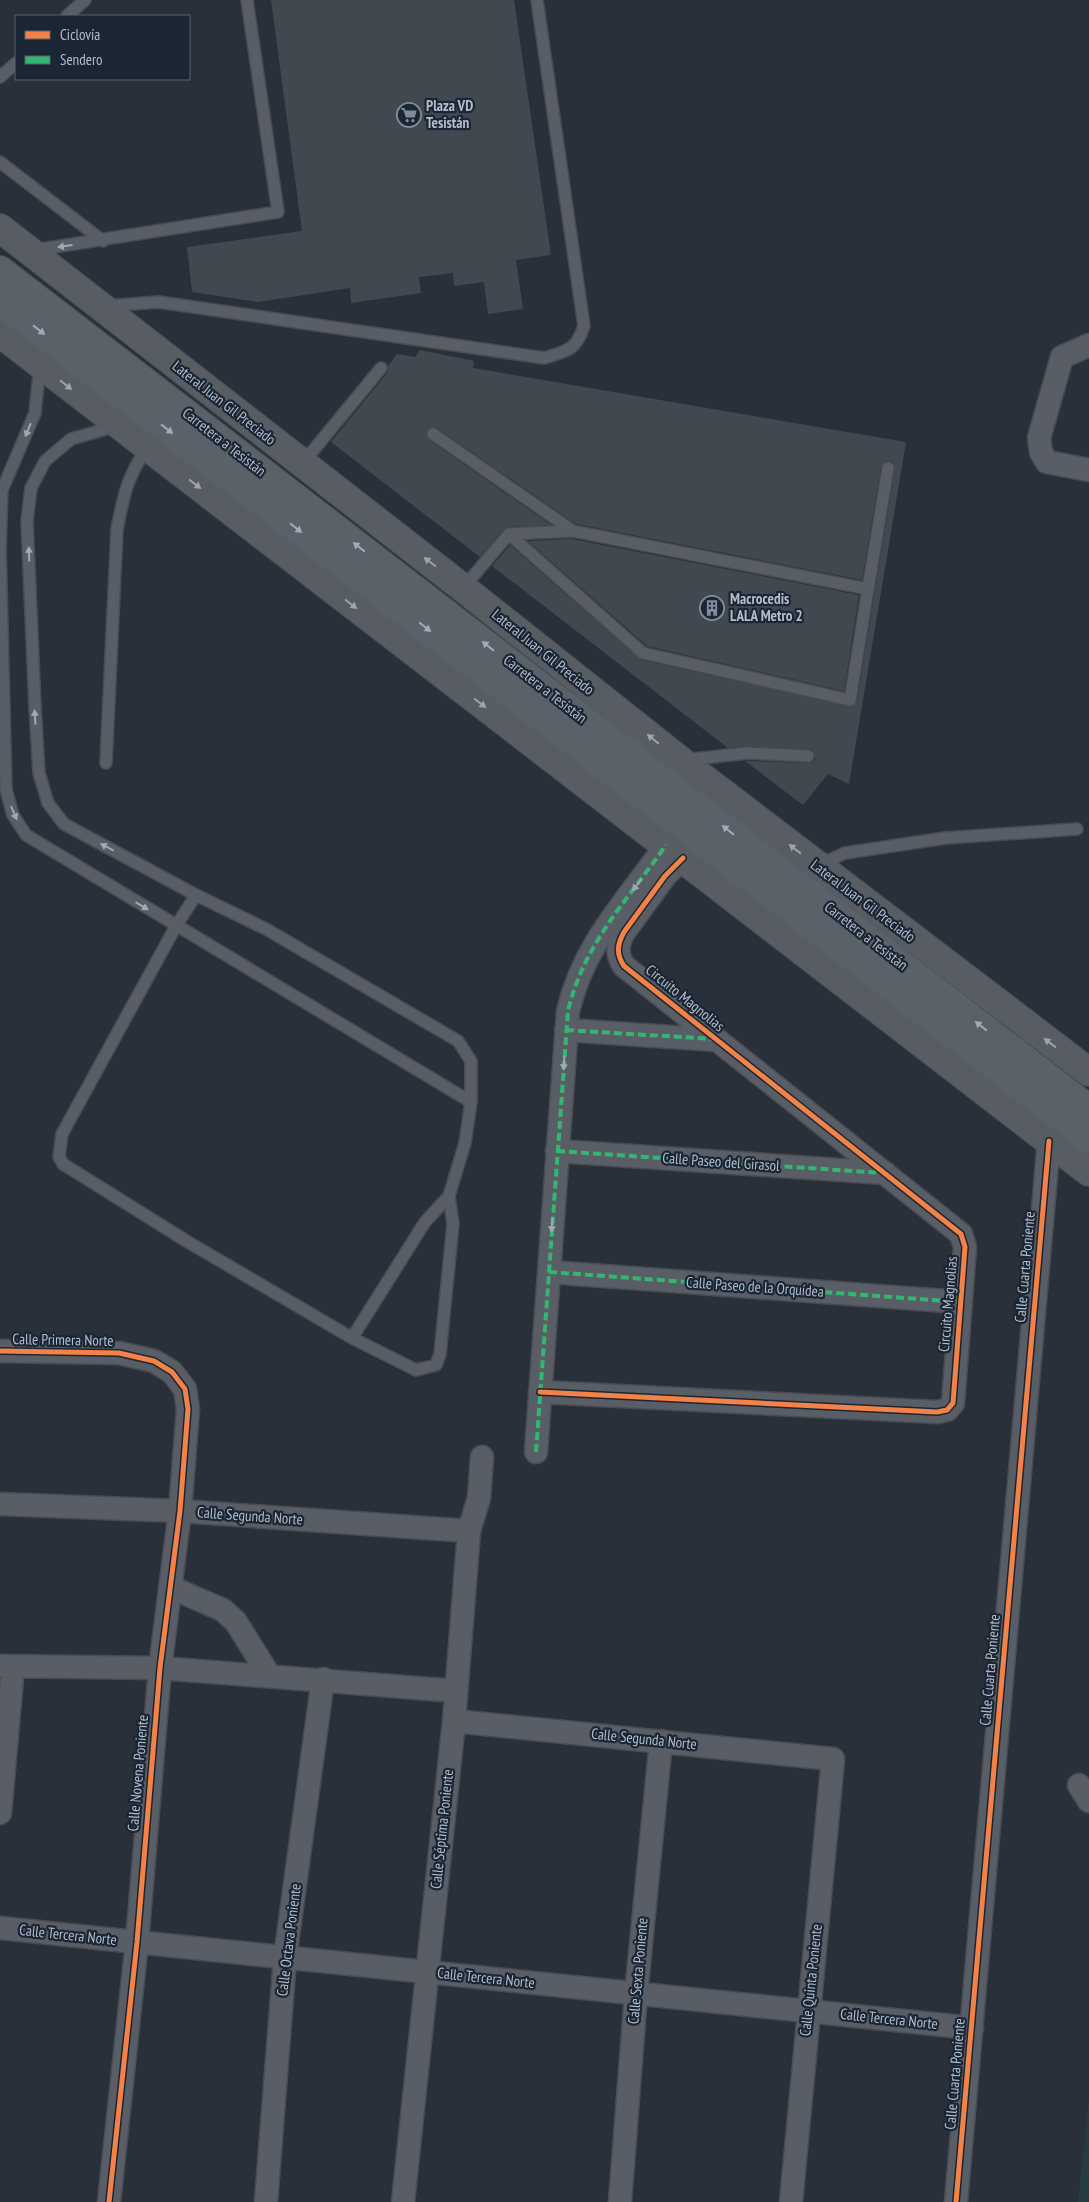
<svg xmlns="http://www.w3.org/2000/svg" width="1089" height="2202" viewBox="0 0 1089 2202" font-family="'PT Sans Narrow',sans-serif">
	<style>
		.green { fill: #253c40 }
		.building { fill: #424850 }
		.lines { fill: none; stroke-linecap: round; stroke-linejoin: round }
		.lane-casing { stroke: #474c53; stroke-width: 14 }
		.street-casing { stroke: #474c53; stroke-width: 25 }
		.secondary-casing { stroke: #474c53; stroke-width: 30 }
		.primary-casing { stroke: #464c55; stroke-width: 30 }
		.lane { stroke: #595e66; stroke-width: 11 }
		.street { stroke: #595e66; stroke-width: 22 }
		.secondary { stroke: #585d64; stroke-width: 28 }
		.primary { stroke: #5b6168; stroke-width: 28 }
		.quiet { stroke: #33b770; stroke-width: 4; stroke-dasharray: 8 4; stroke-linecap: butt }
		.cycleway-casing { stroke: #1b2634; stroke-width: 8 }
		.cycleway { stroke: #f48246; stroke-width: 5 }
		.oneway { fill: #a0a9b6 }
		.oneway2 { fill: #a1aab6 }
		.oneway3 { fill: #9ca4b0 }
		.labels { text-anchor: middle; stroke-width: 4.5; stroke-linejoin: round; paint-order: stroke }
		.poi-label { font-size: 15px; font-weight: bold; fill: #b2bcca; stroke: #1b2634; text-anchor: start }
		.street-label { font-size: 15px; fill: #b2bcca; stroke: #1b2634 }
	</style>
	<rect width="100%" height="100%" fill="#293039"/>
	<path class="green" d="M 1089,2097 L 1089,2202 L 1078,2202 Z"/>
	<path class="building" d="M 271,0 L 514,0 L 551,255 L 516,260 L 523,309 L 488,314 L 484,282 L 454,286 L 453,273 L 419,277 L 421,293 L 351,303 L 350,288 L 258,302 L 192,292 L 187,247 L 302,231 Z
		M 420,350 L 474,361 L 473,368 L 906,442 L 849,784 L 828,774 L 803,805 L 745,761 L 808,763 L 815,760 L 812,750 L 747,746 L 728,748 L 492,566 L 510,545 L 641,660 L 852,707 L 857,701 L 895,469 L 893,463 L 886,461 L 881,467 L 862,580 L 576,524 L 437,428 L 430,427 L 426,433 L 429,440 L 551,525 L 506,527 L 480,557 L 331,442 L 387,373 L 388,366 L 397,354 L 415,357 Z
		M 572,539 L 859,595 L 844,691 L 647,646 L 528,541 Z"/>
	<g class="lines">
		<defs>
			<path id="lane" d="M 67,16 L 85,0
				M 0,77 L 16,63
				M 0,162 L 103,241
				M 35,250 L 278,212 L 247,0
				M 106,306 L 159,302 L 544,358 C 568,351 576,350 584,326 L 537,0
				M 40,365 L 35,413 L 2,490 L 0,548 L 6,790 L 13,815 L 26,835 L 471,1102
				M 116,426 L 71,439 L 45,461 L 31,488 L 27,521 L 35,707 L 39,773 L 48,803 L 64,824 L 196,895 L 266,929 L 458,1041 L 471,1061 L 471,1102 L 465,1143 L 449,1196 L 425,1222 L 352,1338
				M 433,434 L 573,531
				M 302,464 L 381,368
				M 463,588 L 509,534 L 573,531 L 868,589 L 850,700 L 643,653 L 509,534
				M 868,589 L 888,468
				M 685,760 L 747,753 L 808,756
				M 106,763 L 117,529 C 124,494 127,477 147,448
				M 819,865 L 845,853 L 945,838 L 1077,829
				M 196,895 L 176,926 L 62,1134 L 59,1157 L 63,1164 L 188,1242 L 352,1338 L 416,1370 L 436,1365 L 440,1354 L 453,1224 L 449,1196"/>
			<path id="street" d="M 1089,345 L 1062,357 L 1039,438 L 1041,452 L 1047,462 L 1089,470
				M 566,1030 L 717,1040
				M 557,1151 L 885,1173
				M 549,1272 L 960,1302
				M 0,1351 L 119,1353 L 154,1361 L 172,1372 L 185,1389 L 188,1409 L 180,1511 L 160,1668 L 137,1942 L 109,2202
				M 540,1392 L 937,1412 L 947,1410 L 953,1403 L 965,1247 L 961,1234 L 624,966 C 616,954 617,945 624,932 L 665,876 L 683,858
				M 536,1452 L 568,1011 C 584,943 627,901 666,845
				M 0,1504 L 180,1511 L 469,1531
				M 170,1587 L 223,1610 L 236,1622 L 269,1675
				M 0,1666 L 160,1668 L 456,1691
				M 454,1721 L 833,1759 L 791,2202
				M 1079,1785 L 1089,1801
				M 0,1813 L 13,1667
				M 0,1928 L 972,2028
				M 266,2202 L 285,1958 L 323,1679
				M 403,2202 L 454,1721 L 469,1531 L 479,1498 L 482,1457
				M 620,2202 L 636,1994 L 661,1741
				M 956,2202 L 1049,1141"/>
			<path id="secondary" d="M 0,228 L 463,588 L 681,761 L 1089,1072
				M 0,333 L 1089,1172"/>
			<path id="primary" d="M 0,270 L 1089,1109
				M 0,301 L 1089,1139"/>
		</defs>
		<use href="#lane" class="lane-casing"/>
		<use href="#street" class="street-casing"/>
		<use href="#secondary" class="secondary-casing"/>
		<use href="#primary" class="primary-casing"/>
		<use href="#lane" class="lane"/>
		<use href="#street" class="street"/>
		<use href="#secondary" class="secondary"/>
		<use href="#primary" class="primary"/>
		<path class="quiet" d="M 566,1030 L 713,1039
			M 557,1151 L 882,1173
			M 549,1272 L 960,1302
			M 536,1452 L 568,1011 C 584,943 627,901 666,845"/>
		<defs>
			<path id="cycleway" d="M 0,1351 L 119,1353 L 154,1361 L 172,1372 L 185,1389 L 188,1409 L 180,1511 L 160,1668 L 137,1942 L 109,2202
				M 540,1392 L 937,1412 L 947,1410 L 953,1403 L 965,1247 L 961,1234 L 624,966 C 616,954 617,945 624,932 L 665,876 L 683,858
				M 956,2202 L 1049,1141"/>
		</defs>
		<use href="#cycleway" class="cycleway-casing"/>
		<use href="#cycleway" class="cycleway"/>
	</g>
	<defs><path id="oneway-solid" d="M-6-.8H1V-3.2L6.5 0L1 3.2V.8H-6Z" transform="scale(1.25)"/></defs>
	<g class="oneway">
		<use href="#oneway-solid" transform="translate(65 246) rotate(172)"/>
		<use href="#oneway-solid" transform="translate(28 430) rotate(112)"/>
		<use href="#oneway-solid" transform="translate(29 554) rotate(-92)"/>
		<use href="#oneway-solid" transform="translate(35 717) rotate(-94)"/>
		<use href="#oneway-solid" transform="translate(14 813) rotate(67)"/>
		<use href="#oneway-solid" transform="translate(107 847) rotate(-152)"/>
		<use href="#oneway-solid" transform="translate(637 885) rotate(127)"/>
		<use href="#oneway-solid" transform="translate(142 906) rotate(31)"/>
		<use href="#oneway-solid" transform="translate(564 1063) rotate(94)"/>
		<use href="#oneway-solid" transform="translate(552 1225) rotate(94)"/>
	</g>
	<g class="oneway2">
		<use href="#oneway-solid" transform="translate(39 330) rotate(38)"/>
		<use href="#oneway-solid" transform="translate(167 429) rotate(38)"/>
		<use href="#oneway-solid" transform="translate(296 528) rotate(38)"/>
		<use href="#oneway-solid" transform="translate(359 547) rotate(-142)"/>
		<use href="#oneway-solid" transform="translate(425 627) rotate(38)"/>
		<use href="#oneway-solid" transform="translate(488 646) rotate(-142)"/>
		<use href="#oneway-solid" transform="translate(728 830) rotate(-142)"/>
		<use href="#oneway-solid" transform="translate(981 1026) rotate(-142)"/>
	</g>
	<g class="oneway3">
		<use href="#oneway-solid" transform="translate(66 385) rotate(38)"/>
		<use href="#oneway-solid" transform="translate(195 484) rotate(37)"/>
		<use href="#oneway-solid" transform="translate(430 562) rotate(-143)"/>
		<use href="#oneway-solid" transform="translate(351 604) rotate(37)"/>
		<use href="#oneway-solid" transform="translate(480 703) rotate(37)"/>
		<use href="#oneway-solid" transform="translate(653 739) rotate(-141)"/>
		<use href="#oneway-solid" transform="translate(795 849) rotate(-142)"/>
		<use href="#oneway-solid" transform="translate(1050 1043) rotate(-143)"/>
	</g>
	<defs>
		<symbol id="supermarket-ring" viewBox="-11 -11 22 22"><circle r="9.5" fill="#1b2634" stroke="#828b97" stroke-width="1.5"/><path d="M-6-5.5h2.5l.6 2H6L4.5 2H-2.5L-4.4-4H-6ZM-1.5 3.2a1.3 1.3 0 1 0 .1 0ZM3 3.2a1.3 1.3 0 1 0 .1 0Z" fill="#828b97"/></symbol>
		<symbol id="building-ring" viewBox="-11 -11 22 22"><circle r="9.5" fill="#1b2634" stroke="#828b97" stroke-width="1.5"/><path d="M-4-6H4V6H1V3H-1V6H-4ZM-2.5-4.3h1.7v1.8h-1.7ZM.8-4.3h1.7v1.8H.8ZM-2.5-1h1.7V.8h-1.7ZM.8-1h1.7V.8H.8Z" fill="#828b97"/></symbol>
	</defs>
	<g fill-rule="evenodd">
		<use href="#supermarket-ring" x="395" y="101" width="28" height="28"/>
		<use href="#building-ring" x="698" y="594" width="28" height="28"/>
	</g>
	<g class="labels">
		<g class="poi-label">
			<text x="426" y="111">Plaza VD<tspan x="426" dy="17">Tesistán</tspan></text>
			<text x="730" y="604">Macrocedis<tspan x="730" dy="17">LALA Metro 2</tspan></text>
		</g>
		<g class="street-label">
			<text transform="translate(224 403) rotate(38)" y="5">Lateral Juan Gil Preciado</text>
			<text transform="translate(224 442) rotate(38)" y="5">Carretera a Tesistán</text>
			<text transform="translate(543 652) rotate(39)" y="5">Lateral Juan Gil Preciado</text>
			<text transform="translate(545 689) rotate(38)" y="5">Carretera a Tesistán</text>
			<text transform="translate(863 901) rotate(37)" y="5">Lateral Juan Gil Preciado</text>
			<text transform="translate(866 936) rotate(38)" y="5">Carretera a Tesistán</text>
			<text transform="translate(685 998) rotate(39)" y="5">Circuito Magnolias</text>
			<text transform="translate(721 1162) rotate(4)" y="5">Calle Paseo del Girasol</text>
			<text transform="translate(1025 1267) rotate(-85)" y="5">Calle Cuarta Poniente</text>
			<text transform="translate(755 1287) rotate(4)" y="5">Calle Paseo de la Orquídea</text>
			<text transform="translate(948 1304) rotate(-85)" y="5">Circuito Magnolias</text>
			<text transform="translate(63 1340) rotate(1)" y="5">Calle Primera Norte</text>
			<text transform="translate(250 1516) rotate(4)" y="5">Calle Segunda Norte</text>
			<text transform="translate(990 1670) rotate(-85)" y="5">Calle Cuarta Poniente</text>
			<text transform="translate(644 1739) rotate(6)" y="5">Calle Segunda Norte</text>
			<text transform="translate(138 1773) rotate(-85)" y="5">Calle Novena Poniente</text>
			<text transform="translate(442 1829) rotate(-84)" y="5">Calle Séptima Poniente</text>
			<text transform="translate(68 1935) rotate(6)" y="5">Calle Tercera Norte</text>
			<text transform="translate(289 1940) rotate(-83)" y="5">Calle Octava Poniente</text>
			<text transform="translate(638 1971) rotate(-85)" y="5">Calle Sexta Poniente</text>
			<text transform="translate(486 1978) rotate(6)" y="5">Calle Tercera Norte</text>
			<text transform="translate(811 1980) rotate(-84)" y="5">Calle Quinta Poniente</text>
			<text transform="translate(889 2019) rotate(6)" y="5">Calle Tercera Norte</text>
			<text transform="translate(955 2074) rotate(-85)" y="5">Calle Cuarta Poniente</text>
		</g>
	</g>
	<rect x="15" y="15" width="175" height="65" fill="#1b2634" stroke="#576270"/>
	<rect x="25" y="31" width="25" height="8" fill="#f48246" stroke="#576270"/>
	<text x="60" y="40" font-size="15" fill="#b2bcca">Ciclovía</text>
	<rect x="25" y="56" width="25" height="8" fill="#33b770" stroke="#576270"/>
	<text x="60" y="65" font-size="15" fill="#b2bcca">Sendero</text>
</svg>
